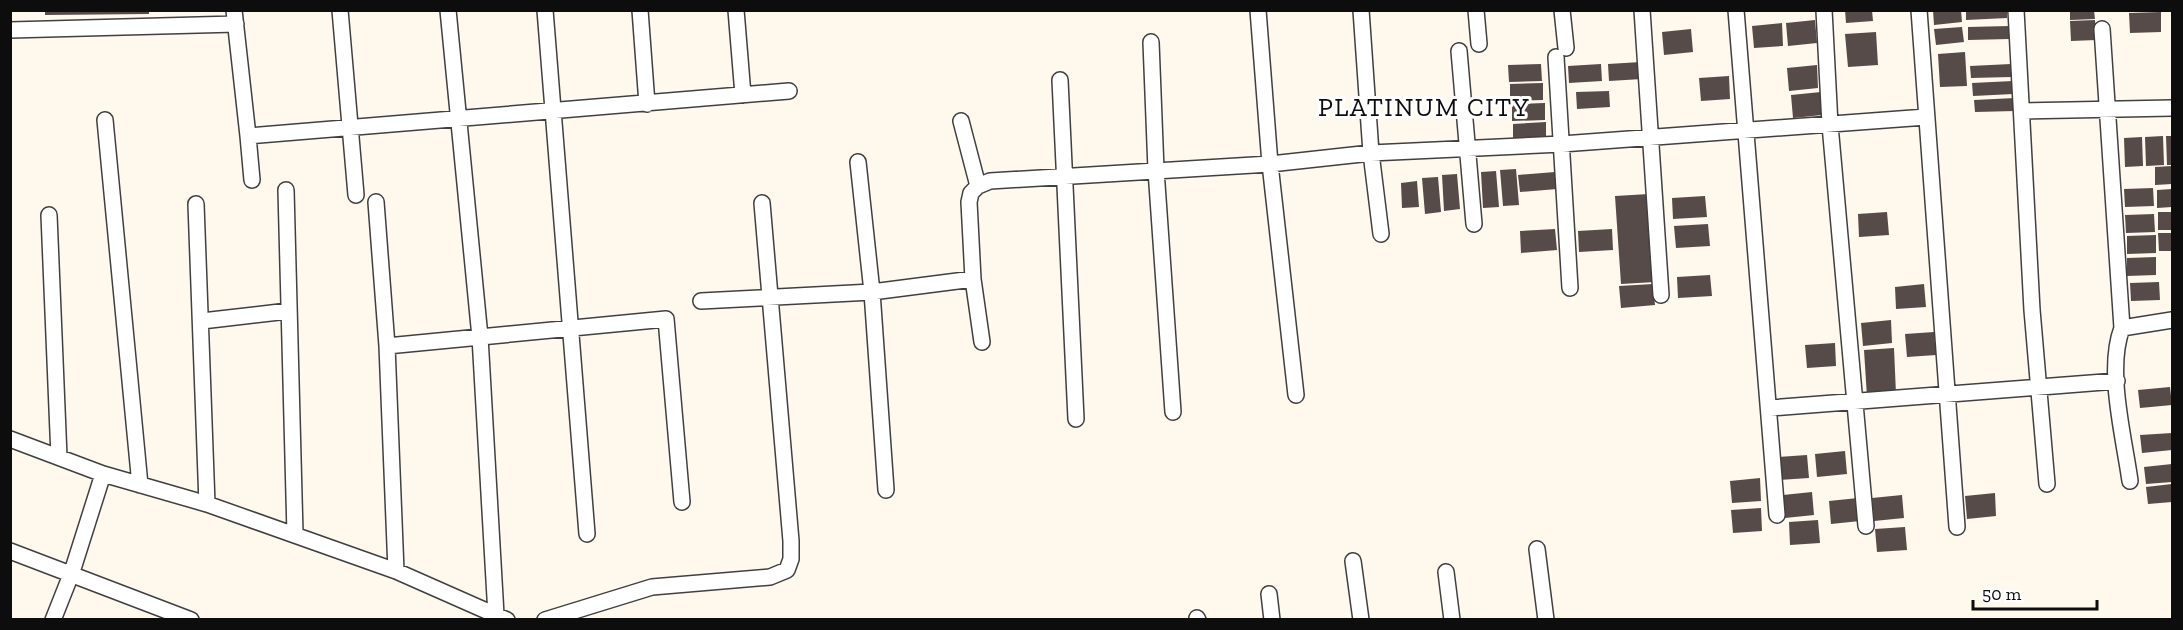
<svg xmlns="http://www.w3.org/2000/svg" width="2183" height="630" viewBox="0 0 2183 630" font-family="'Zilla Slab',serif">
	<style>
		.building { fill: #564b48 }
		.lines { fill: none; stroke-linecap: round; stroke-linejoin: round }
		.street-casing { stroke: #404040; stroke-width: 18 }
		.street { stroke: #fff; stroke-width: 15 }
		.labels { text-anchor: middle; stroke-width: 6; stroke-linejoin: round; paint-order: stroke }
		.neighbourhood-label { font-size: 26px; letter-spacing: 1.5px; fill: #0d0d0d; stroke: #fff }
	</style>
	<rect width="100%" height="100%" fill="#fff8ed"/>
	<path class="building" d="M 45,10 L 149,10 L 149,14 L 45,15 Z
		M 1845,10 L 1872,10 L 1873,21 L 1846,23 Z
		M 1933,10 L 1961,10 L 1962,22 L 1934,25 Z
		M 1966,10 L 2007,10 L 2007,18 L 1966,20 Z
		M 2070,10 L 2094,10 L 2095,19 L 2070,20 Z
		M 2161,12 L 2161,32 L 2130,33 L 2129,13 Z
		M 1815,20 L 1817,43 L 1788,46 L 1786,23 Z
		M 2095,20 L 2096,40 L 2071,41 L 2070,21 Z
		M 1782,23 L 1783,46 L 1754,48 L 1752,26 Z
		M 2009,26 L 2009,39 L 1968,40 L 1968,27 Z
		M 1962,27 L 1964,42 L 1936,45 L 1934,29 Z
		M 1691,29 L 1693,52 L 1664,55 L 1662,32 Z
		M 1876,32 L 1878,65 L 1848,67 L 1845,34 Z
		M 1965,52 L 1967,86 L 1940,87 L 1938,54 Z
		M 1641,62 L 1642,79 L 1609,81 L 1608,64 Z
		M 1541,64 L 1542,81 L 1509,82 L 1508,65 Z
		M 1601,64 L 1602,81 L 1569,83 L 1568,66 Z
		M 2011,64 L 2011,77 L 1971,78 L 1970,66 Z
		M 1817,65 L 1818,88 L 1789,91 L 1787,68 Z
		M 1729,76 L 1730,99 L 1701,101 L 1699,78 Z
		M 2013,81 L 2013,94 L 1973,96 L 1972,83 Z
		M 1543,83 L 1543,100 L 1510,101 L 1510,84 Z
		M 1609,91 L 1610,107 L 1577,109 L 1576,92 Z
		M 1821,92 L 1822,115 L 1793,118 L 1791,95 Z
		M 2015,98 L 2015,111 L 1975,112 L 1974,100 Z
		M 1545,103 L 1545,120 L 1512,121 L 1512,104 Z
		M 1546,122 L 1546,139 L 1513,141 L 1513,124 Z
		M 2163,136 L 2164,165 L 2146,166 L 2145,137 Z
		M 2166,136 L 2172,136 L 2172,165 L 2167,165 Z
		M 2142,137 L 2143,166 L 2125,167 L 2124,138 Z
		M 2172,166 L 2172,184 L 2155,185 L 2155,167 Z
		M 1516,169 L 1519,205 L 1503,206 L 1500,170 Z
		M 1496,171 L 1499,207 L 1483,208 L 1481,172 Z
		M 1555,172 L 1557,189 L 1520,192 L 1518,175 Z
		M 1457,174 L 1460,209 L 1444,211 L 1442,175 Z
		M 1438,177 L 1441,212 L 1425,214 L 1422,178 Z
		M 1417,181 L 1419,207 L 1402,208 L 1401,183 Z
		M 2153,188 L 2154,206 L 2125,207 L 2124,189 Z
		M 2172,189 L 2172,207 L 2157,208 L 2157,190 Z
		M 1649,194 L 1655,282 L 1621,284 L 1615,196 Z
		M 1705,196 L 1707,217 L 1673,219 L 1672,198 Z
		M 1887,212 L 1889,235 L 1859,237 L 1858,214 Z
		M 2158,212 L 2172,212 L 2172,230 L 2158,230 Z
		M 2154,214 L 2155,232 L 2126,233 L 2125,215 Z
		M 1708,224 L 1710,246 L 1676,248 L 1674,226 Z
		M 1555,229 L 1557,250 L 1521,253 L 1520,231 Z
		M 1612,229 L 1613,250 L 1579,252 L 1578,231 Z
		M 2158,233 L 2172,233 L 2172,251 L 2159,251 Z
		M 2156,235 L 2156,253 L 2127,254 L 2127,236 Z
		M 2156,257 L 2156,275 L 2127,276 L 2127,258 Z
		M 1710,275 L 1712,296 L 1678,298 L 1677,277 Z
		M 2159,282 L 2160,300 L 2131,301 L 2130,283 Z
		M 1653,284 L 1655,305 L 1621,308 L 1619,286 Z
		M 1924,284 L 1926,307 L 1896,309 L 1895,287 Z
		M 1891,320 L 1892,343 L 1863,346 L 1861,323 Z
		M 1934,332 L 1936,355 L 1907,357 L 1905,334 Z
		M 1835,343 L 1836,366 L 1807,368 L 1805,345 Z
		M 1894,348 L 1896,394 L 1867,397 L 1864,350 Z
		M 2170,387 L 2172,405 L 2140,408 L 2138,390 Z
		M 2172,433 L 2172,450 L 2142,453 L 2140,435 Z
		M 1845,451 L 1847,474 L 1817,477 L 1815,454 Z
		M 1807,455 L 1809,478 L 1779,480 L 1778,457 Z
		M 2172,464 L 2172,482 L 2146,484 L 2144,467 Z
		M 1760,478 L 1761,501 L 1732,503 L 1730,481 Z
		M 2172,484 L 2172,502 L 2148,504 L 2146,487 Z
		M 1812,492 L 1814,515 L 1785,518 L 1783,495 Z
		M 1995,493 L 1996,516 L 1967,519 L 1965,496 Z
		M 1902,495 L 1904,518 L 1874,521 L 1872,498 Z
		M 1858,498 L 1860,521 L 1831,524 L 1829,501 Z
		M 1761,508 L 1762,531 L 1733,533 L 1731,510 Z
		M 1818,520 L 1820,543 L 1790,545 L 1789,522 Z
		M 1905,527 L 1907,550 L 1877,552 L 1875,529 Z"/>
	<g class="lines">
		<defs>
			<path id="street" d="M 234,10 L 248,136
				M 340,10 L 356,195
				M 448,10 L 480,337 L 496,615
				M 545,10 L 587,534
				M 640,10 L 647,104
				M 736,10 L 743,95
				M 1258,10 L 1270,164 L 1296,395
				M 1361,10 L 1371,153 L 1381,234
				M 1476,10 L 1479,44
				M 1562,10 L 1566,48
				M 1642,10 L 1661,295
				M 1736,10 L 1777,515
				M 1824,10 L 1830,125 L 1866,526
				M 1919,10 L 1957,527
				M 2016,10 L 2032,310 L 2047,484
				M 2102,29 L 2122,328 C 2106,370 2124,437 2130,481
				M 10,30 L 236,24
				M 1151,42 L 1156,170 L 1173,412
				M 1459,51 L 1474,224
				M 1556,57 L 1570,288
				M 1060,80 L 1076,419
				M 2023,111 L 2172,108
				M 105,120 L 140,485
				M 961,121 L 978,186 L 971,193 L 969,202 L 973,279 L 982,342
				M 858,162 L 872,292 L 886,490
				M 252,180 L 248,136 L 789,91
				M 978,186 L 990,181 L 1270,164 L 1371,153 L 1562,144 L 1926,117
				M 286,190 L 295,534
				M 376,202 L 387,346
				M 196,204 L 207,504
				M 49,215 L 59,457
				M 701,301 L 872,292 L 973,279
				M 202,321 L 288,311
				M 2122,328 L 2172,320
				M 1770,408 L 2117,381
				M 10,439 L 103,474 L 207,504 L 396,571 L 507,620
				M 1537,549 L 1546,620
				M 10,551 L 191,620
				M 1353,561 L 1361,620
				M 396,571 L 387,346 L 666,319 L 682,502
				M 1446,572 L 1452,620
				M 1269,594 L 1272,620
				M 1197,618 L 1198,620
				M 53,620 L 72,572 L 103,474
				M 545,620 L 652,587 L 770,577 L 787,570 L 791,559 L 791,541 L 762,203"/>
		</defs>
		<use href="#street" class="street-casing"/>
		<use href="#street" class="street"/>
	</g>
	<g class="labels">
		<g class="neighbourhood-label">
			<text x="1424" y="116">PLATINUM CITY</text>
		</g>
	</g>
	<rect width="2183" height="630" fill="none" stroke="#0d0d0d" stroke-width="24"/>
	<path d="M1973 600v9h124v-9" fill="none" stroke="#0d0d0d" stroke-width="3"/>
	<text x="1982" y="600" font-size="18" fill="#0d0d0d" stroke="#ffffff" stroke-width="4.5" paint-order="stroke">50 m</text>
</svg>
